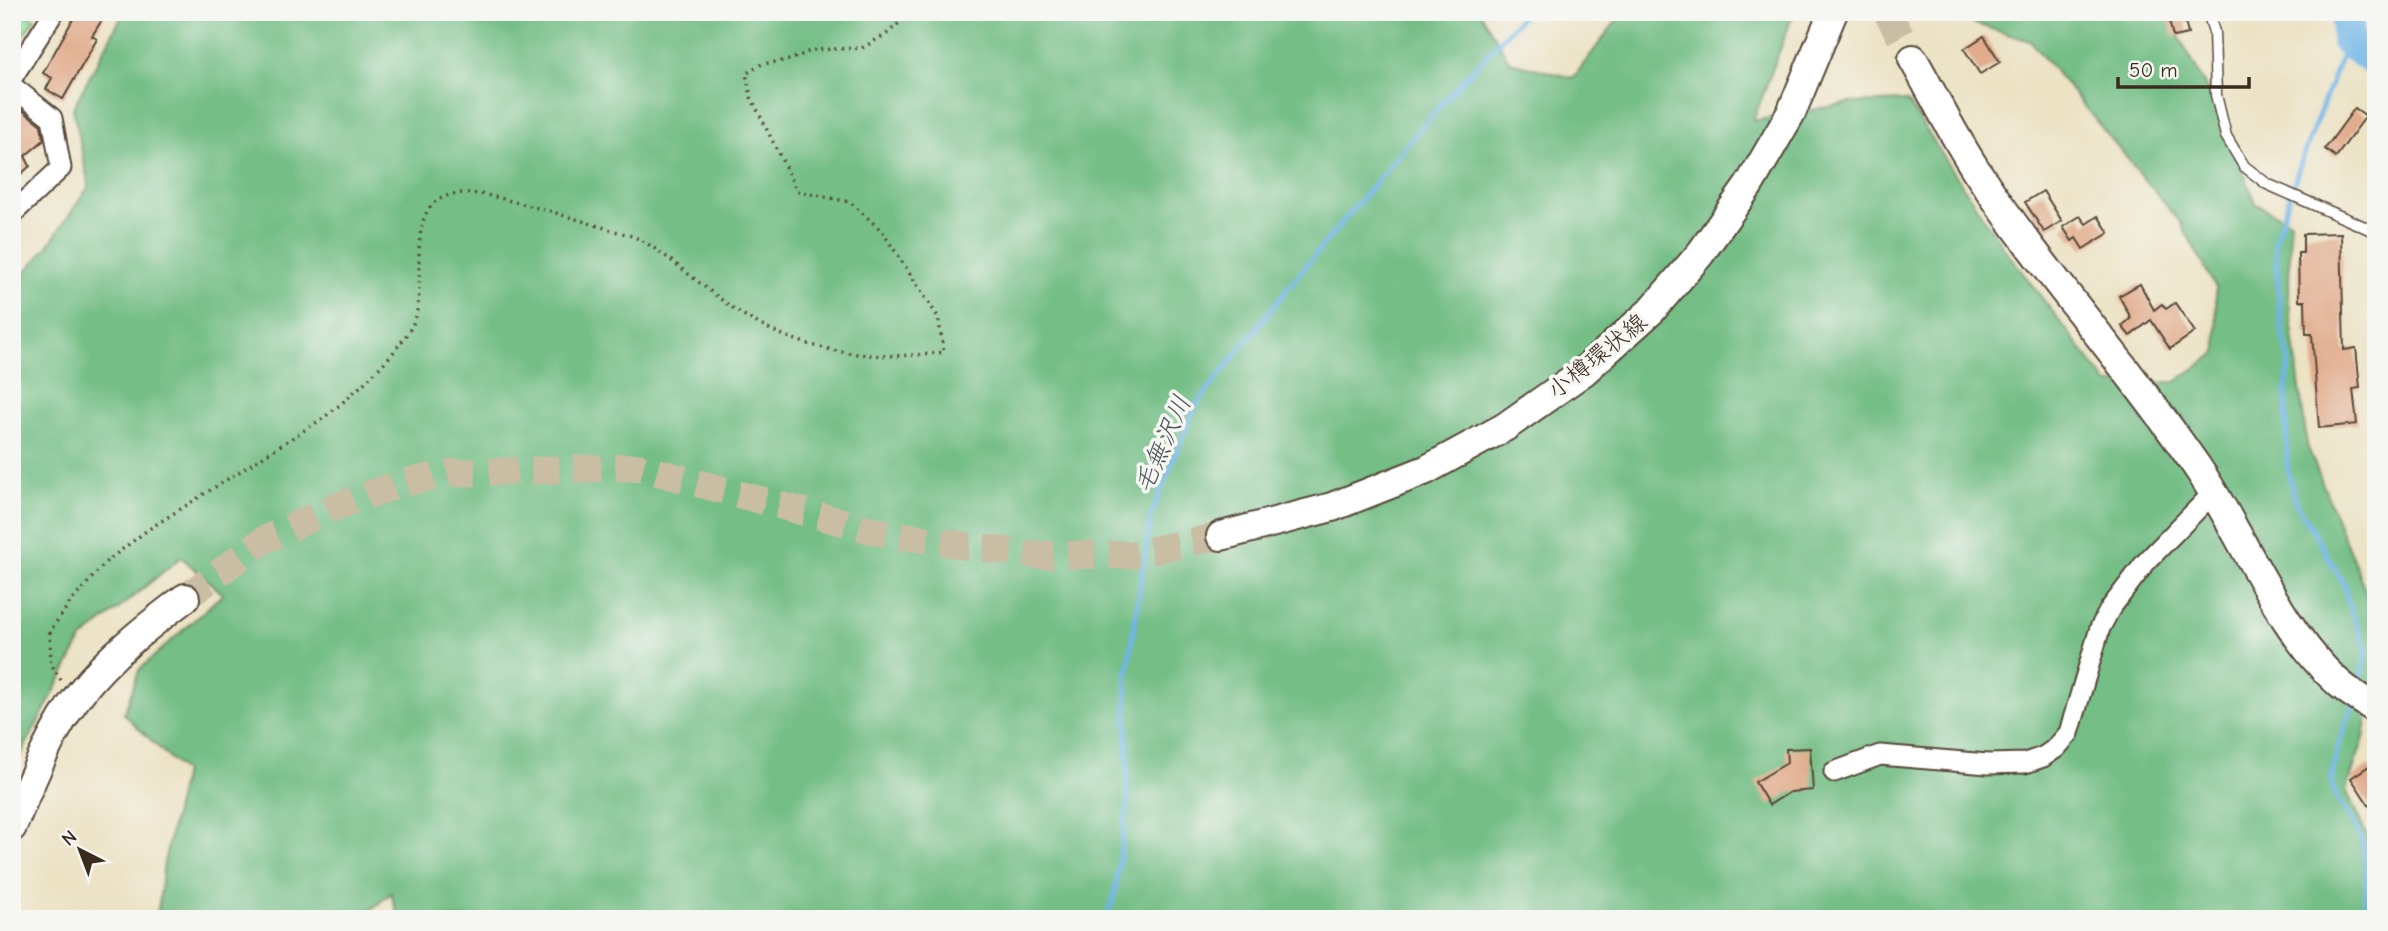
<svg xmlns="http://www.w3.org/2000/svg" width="2388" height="931" viewBox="0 0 2388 931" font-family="'Comic Neue','Klee One',sans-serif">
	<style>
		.green { fill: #90e09f; stroke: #66855e; stroke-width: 2 }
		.forest { fill: #74be86; stroke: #587452; stroke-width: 2 }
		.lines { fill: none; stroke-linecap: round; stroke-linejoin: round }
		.stream { stroke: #6fb5e6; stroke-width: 5 }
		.river { stroke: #6fb5e6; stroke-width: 32 }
		.building { fill: #e1ac8c }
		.secondary-tunnel { stroke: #c9bda3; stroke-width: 28; stroke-dasharray: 28 14; stroke-linecap: butt }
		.lane-casing { stroke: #564637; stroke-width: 13 }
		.street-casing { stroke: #564637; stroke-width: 23 }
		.secondary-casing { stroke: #564637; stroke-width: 32 }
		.path { stroke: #564637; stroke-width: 3.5; stroke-dasharray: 2 5; stroke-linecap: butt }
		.lane { stroke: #fff; stroke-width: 10 }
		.street { stroke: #fff; stroke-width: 19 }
		.secondary { stroke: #fff; stroke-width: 28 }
		.labels { text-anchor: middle; stroke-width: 7; stroke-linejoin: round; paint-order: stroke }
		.street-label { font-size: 24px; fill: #3b2a1e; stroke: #f6f6f2 }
		.water-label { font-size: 26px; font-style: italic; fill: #4b545a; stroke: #f6f6f2 }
	</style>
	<rect width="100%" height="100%" fill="#f6f6f2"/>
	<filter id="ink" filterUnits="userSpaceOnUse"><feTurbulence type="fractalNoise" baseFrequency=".0143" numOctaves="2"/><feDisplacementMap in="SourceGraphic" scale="14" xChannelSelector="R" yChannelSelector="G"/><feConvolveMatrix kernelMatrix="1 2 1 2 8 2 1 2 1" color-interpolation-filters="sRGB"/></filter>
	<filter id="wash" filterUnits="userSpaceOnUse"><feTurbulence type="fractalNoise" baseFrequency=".00686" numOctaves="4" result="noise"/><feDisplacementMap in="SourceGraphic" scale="28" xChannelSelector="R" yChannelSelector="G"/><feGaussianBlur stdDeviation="1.57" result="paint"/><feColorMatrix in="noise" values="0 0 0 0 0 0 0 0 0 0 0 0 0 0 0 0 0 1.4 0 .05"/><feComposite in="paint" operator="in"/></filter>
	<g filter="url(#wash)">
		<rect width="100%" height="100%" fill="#ece2c4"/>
		<path class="green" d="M 12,12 L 24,12 L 35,19 L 12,49 Z"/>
		<path class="forest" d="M 124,12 L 1480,12 L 1510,62 L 1573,78 L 1623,12 L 1794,12 L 1753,121 L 1850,103 L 1907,101 L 2003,247 L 2108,384 L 2175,382 L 2217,353 L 2216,288 L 2181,223 L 2030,41 L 1950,16 L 1951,12 L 2166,12 L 2220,114 L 2256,204 L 2290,221 L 2289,302 L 2307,445 L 2376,617 L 2376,666 L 2364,738 L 2346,790 L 2376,856 L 2376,919 L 399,919 L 391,893 L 360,919 L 157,919 L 164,863 L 184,772 L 124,714 L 139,670 L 223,594 L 181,557 L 82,639 L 12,771 L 12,286 L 46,249 L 89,186 L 73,108 Z"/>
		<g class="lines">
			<path class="stream" d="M 2347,41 L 2300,165 L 2275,241 L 2281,325 L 2289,359 L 2286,393 L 2287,464 L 2294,499 L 2345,586 L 2347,601 L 2367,651 L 2358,689
				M 2353,705 C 2345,730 2329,762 2333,788 C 2336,804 2352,816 2358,830 C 2366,850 2373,902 2357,919
				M 1106,919 L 1114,897 L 1128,799 L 1126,681 L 1151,515 L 1195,407 L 1290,285 L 1437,109 L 1526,12"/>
			<path class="river" d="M 2348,12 L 2347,41 L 2376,62"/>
		</g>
		<g id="blocks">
			<path class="building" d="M 77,12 L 107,12 L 92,36 L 97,39 L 63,99 L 46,89 L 52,78 L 43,73 Z
				M 2167,12 L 2183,12 L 2188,34 L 2173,37 Z
				M 1984,36 L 2000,62 L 1980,74 L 1964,49 Z
				M 12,102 L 41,125 L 44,140 L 25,156 L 30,166 L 12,182 Z
				M 2355,108 L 2366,116 L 2336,157 L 2325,149 Z
				M 2043,191 L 2062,221 L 2044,232 L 2025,202 Z
				M 2080,216 L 2086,224 L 2098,216 L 2109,233 L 2083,249 L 2076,238 L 2072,241 L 2063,227 Z
				M 2341,233 L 2344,350 L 2356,348 L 2360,388 L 2353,389 L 2357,424 L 2319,428 L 2312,334 L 2306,334 L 2305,301 L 2299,301 L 2298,253 L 2303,253 L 2303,234 Z
				M 2140,284 L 2154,310 L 2162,304 L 2166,309 L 2175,303 L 2195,332 L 2170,349 L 2151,320 L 2130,336 L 2122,326 L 2131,318 L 2119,296 Z
				M 1810,748 L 1813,790 L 1790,792 L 1769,805 L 1755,782 L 1787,763 L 1786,749 Z
				M 2369,766 L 2376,777 L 2376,816 L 2351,778 Z"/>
		</g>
	</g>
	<g filter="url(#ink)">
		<use href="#blocks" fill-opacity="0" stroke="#564637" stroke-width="2"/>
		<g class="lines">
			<path class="secondary-tunnel" d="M 1887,12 L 1913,59
				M 185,598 L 262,541 L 334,507 L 406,482 L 451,473 L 638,467 L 879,532 L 967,546 L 1038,555 L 1130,555 L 1221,536"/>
			<defs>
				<path id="lane" d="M 2208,12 L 2214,32 L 2216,95 L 2226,136 L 2244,166 L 2267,184 L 2376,232"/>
				<path id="street" d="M 12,78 L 54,12
					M 12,86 L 52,118 L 61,168 L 12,214
					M 1834,772 L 1880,755 L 1988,764 L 2025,763 L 2043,757 L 2056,748 L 2069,733 L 2100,628 L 2110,609 L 2145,563 L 2213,493"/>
				<path id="secondary" d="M 1913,59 C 1934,96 1953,135 1976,170 C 2043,272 2126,363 2195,464 C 2242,531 2278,631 2341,685 C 2352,694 2364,701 2376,709
					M 1221,536 L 1332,507 L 1426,470 L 1505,427 L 1583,372 L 1651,311 L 1700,254 L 1749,185 L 1791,113 L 1833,12
					M 12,827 C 31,782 50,732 81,692 C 108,657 149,625 185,598"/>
			</defs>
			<use href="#lane" class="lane-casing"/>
			<use href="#street" class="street-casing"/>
			<use href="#secondary" class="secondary-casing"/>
			<path class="path" d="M 61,680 L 51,664 L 50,631 L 69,604 L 107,561 L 149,529 L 322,419 C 348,400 404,349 415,319 C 426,286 408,224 435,202 C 443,196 455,193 465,193 C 484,193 503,199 522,204 C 551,211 579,220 608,229 C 621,233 637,236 648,244 C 692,273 729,313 778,333 C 832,356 886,360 944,352 L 938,317 L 882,231 L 850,202 L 797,191 L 751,97 L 746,74 L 762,64 L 790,60 L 812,50 L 862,48 L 888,33 L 911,12"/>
			<use href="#lane" class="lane"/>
			<use href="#street" class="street"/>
			<use href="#secondary" class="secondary"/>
		</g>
	</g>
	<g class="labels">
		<g class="street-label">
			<text transform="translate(1597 356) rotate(-39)" y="8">小樽環状線</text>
		</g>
		<g class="water-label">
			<text transform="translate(1162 444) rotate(-66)" y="9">毛無沢川</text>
		</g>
	</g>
	<rect width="2388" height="931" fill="none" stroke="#f6f6f2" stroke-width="42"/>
	<g transform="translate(80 850) rotate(318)" stroke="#f6f6f2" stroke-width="5" paint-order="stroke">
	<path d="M0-5L12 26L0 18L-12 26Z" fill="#3b2a1e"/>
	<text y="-10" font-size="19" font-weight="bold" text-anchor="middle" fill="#3b2a1e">N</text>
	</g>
	<path d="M2118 77v10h131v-10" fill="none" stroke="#3b2a1e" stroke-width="3.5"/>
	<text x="2129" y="77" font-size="21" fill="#3b2a1e" stroke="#f6f6f2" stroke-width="5" paint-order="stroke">50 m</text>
</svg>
